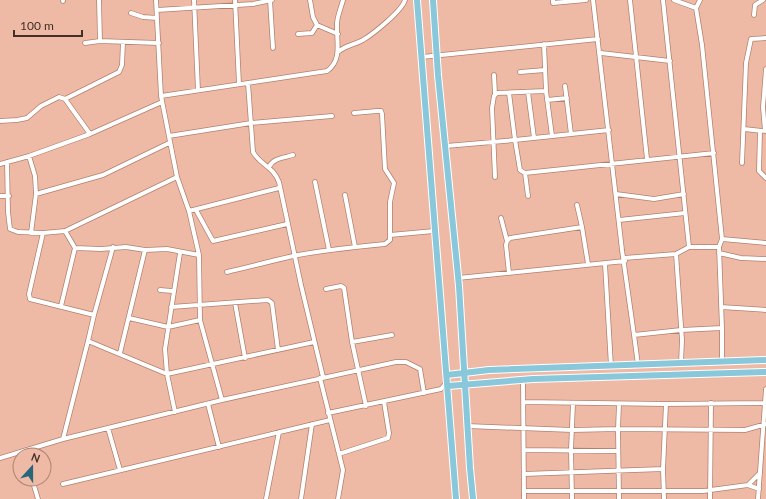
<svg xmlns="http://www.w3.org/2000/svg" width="766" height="499" viewBox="0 0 766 499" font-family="Lato,sans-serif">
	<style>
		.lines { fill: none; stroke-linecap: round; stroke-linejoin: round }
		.street-casing { stroke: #b1816e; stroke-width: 5.5 }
		.primary-casing { stroke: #fff; stroke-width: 8 }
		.street { stroke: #fff; stroke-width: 4 }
		.primary { stroke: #89c8db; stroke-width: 6 }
	</style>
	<rect width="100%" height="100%" fill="#eebaa6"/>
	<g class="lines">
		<defs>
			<path id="street" d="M 63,0 L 63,1
				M 99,0 L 100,41 L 159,43
				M 194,0 L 198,90
				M 235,0 L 239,84
				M 270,0 L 273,48
				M 310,0 L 313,17 L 317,25 L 338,34
				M 553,0 L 553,3 L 586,0
				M 593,0 L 622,250 L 634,335
				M 630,0 L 647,159
				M 663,0 L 689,247
				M 674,0 L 696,8 L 702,45 L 722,239 L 719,247 L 689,247 L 676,254 L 682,340 L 681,363
				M 696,8 L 700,0
				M 157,10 L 253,4 L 272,0
				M 131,13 L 143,17 L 157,18
				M 754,15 L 755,5 L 763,0
				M 298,34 L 312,33 L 317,25
				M 85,43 L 100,41
				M 544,44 L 546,91 L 552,136
				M 338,52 C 346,45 354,45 363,40 C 373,34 402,11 405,0
				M 601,53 L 670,61
				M 422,57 L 598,39
				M 520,72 L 545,70
				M 494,75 L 495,94
				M 248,83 L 253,152 C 260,165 273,166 279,182 L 301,285 L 323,377
				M 565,86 L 571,134
				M 528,92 L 534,138
				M 161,96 L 327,71 C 343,60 336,40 337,24 C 337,17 341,8 343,0
				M 547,100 L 567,98
				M 354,113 L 377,111 L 381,111 L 382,114 L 385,169 L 394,183 L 390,202 L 390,235
				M 0,121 L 17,120 L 27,118 L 41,106 L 59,97 L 65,99
				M 744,129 L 762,131
				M 609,130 L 515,140 L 520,170 L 525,173 L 714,153
				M 760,131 L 759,171 L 766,178
				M 765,131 L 763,107 L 766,69
				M 90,134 L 65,99 L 119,72 L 122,65 L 123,42
				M 169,136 L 251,123 L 332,116
				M 446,146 L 515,140 L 509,93
				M 29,156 L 35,176 L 36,194 L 103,175 L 169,143
				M 7,162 L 8,212 L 10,229 L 18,232 L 43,233
				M 742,163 L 746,63 L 751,39 L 766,38
				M 0,164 L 29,156 L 90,134 L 162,102
				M 269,167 C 273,158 284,158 293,155
				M 525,173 L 528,196
				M 177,177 L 189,211 L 199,255
				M 495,177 L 492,108 L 494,96 L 497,93 L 546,91
				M 315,182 L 329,250
				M 616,194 L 654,199 L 684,194
				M 345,195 L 355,247
				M 0,196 L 9,196
				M 577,205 L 582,227
				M 196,210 L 213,241 L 287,224
				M 189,211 L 279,188
				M 501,218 L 507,241
				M 619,220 L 685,213
				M 31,233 L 36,194
				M 722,239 L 766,243
				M 719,247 L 722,328 L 722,362
				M 75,248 L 101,249 L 126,247 L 145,250 L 167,249 L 199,255 L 200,320 L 222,400
				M 719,253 L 741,258 L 766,259
				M 624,258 L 676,254
				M 605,264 L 611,366
				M 227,272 C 249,267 271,261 293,256 C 323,250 354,247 385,244 L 390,240 L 390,235 L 434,231
				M 509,273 L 506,245 L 507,241 L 510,238 L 582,227 L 588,264
				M 458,278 L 625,261
				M 326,289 L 341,286 L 344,288 L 352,342 L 366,406
				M 160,290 L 172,291
				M 235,303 L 245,358
				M 61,306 L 75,248 L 65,231
				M 171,307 L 268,300 L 272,303 L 278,350
				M 721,307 L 766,310
				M 94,315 L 30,299 L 29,294 L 43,233 L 65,231 L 177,177 L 161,96 L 156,0
				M 129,318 L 168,327 L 200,320
				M 88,341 L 94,315 L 113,247
				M 352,342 L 392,335
				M 120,353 L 145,250
				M 638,365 L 634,335 L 681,330 L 722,328
				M 320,378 L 343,470 L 338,499
				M 523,380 L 524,499
				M 524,402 L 666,404 L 765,403
				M 208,404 L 219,447
				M 619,404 L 618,429 L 745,430 L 766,424
				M 175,412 L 167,374 L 165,349 L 180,253
				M 328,413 L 441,389 L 448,381
				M 467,426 L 572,430 L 618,429 L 619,499
				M 108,428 L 120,470
				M 63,439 L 88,341 L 167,374 L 314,342
				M 524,450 L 618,451
				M 339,454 L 388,438 L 389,433 L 384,402
				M 0,458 L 63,439 L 222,400 L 396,362 L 406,362 L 420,369 L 424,393
				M 524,474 L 663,469
				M 32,479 L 38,499
				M 63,484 L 330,420
				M 748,485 L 760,473
				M 524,491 L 703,491 L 748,485 L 759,489
				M 266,499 L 279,432
				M 301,499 L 312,424
				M 572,499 L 571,450 L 573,403
				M 664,499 L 663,469 L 666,404
				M 710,499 L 711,403
				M 758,499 L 766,389"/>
			<path id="primary" d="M 417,0 L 456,499
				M 433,0 L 438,75 L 459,286 L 470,468 L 473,499
				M 447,375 L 489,370 L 766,360
				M 448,386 L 533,379 L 766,372"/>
		</defs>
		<use href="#street" class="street-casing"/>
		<use href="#primary" class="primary-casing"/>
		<use href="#street" class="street"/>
		<use href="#primary" class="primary"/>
	</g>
	<g transform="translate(32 467) rotate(21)"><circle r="19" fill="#eebaa6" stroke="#aa8273"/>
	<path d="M0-3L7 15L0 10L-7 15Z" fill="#27677c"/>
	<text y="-6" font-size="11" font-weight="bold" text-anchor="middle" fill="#432f27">N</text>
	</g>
	<path d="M14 30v6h68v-6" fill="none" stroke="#432f27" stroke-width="2"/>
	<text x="20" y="30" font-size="12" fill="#432f27" stroke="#eebaa6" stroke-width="3" paint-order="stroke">100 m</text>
</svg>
